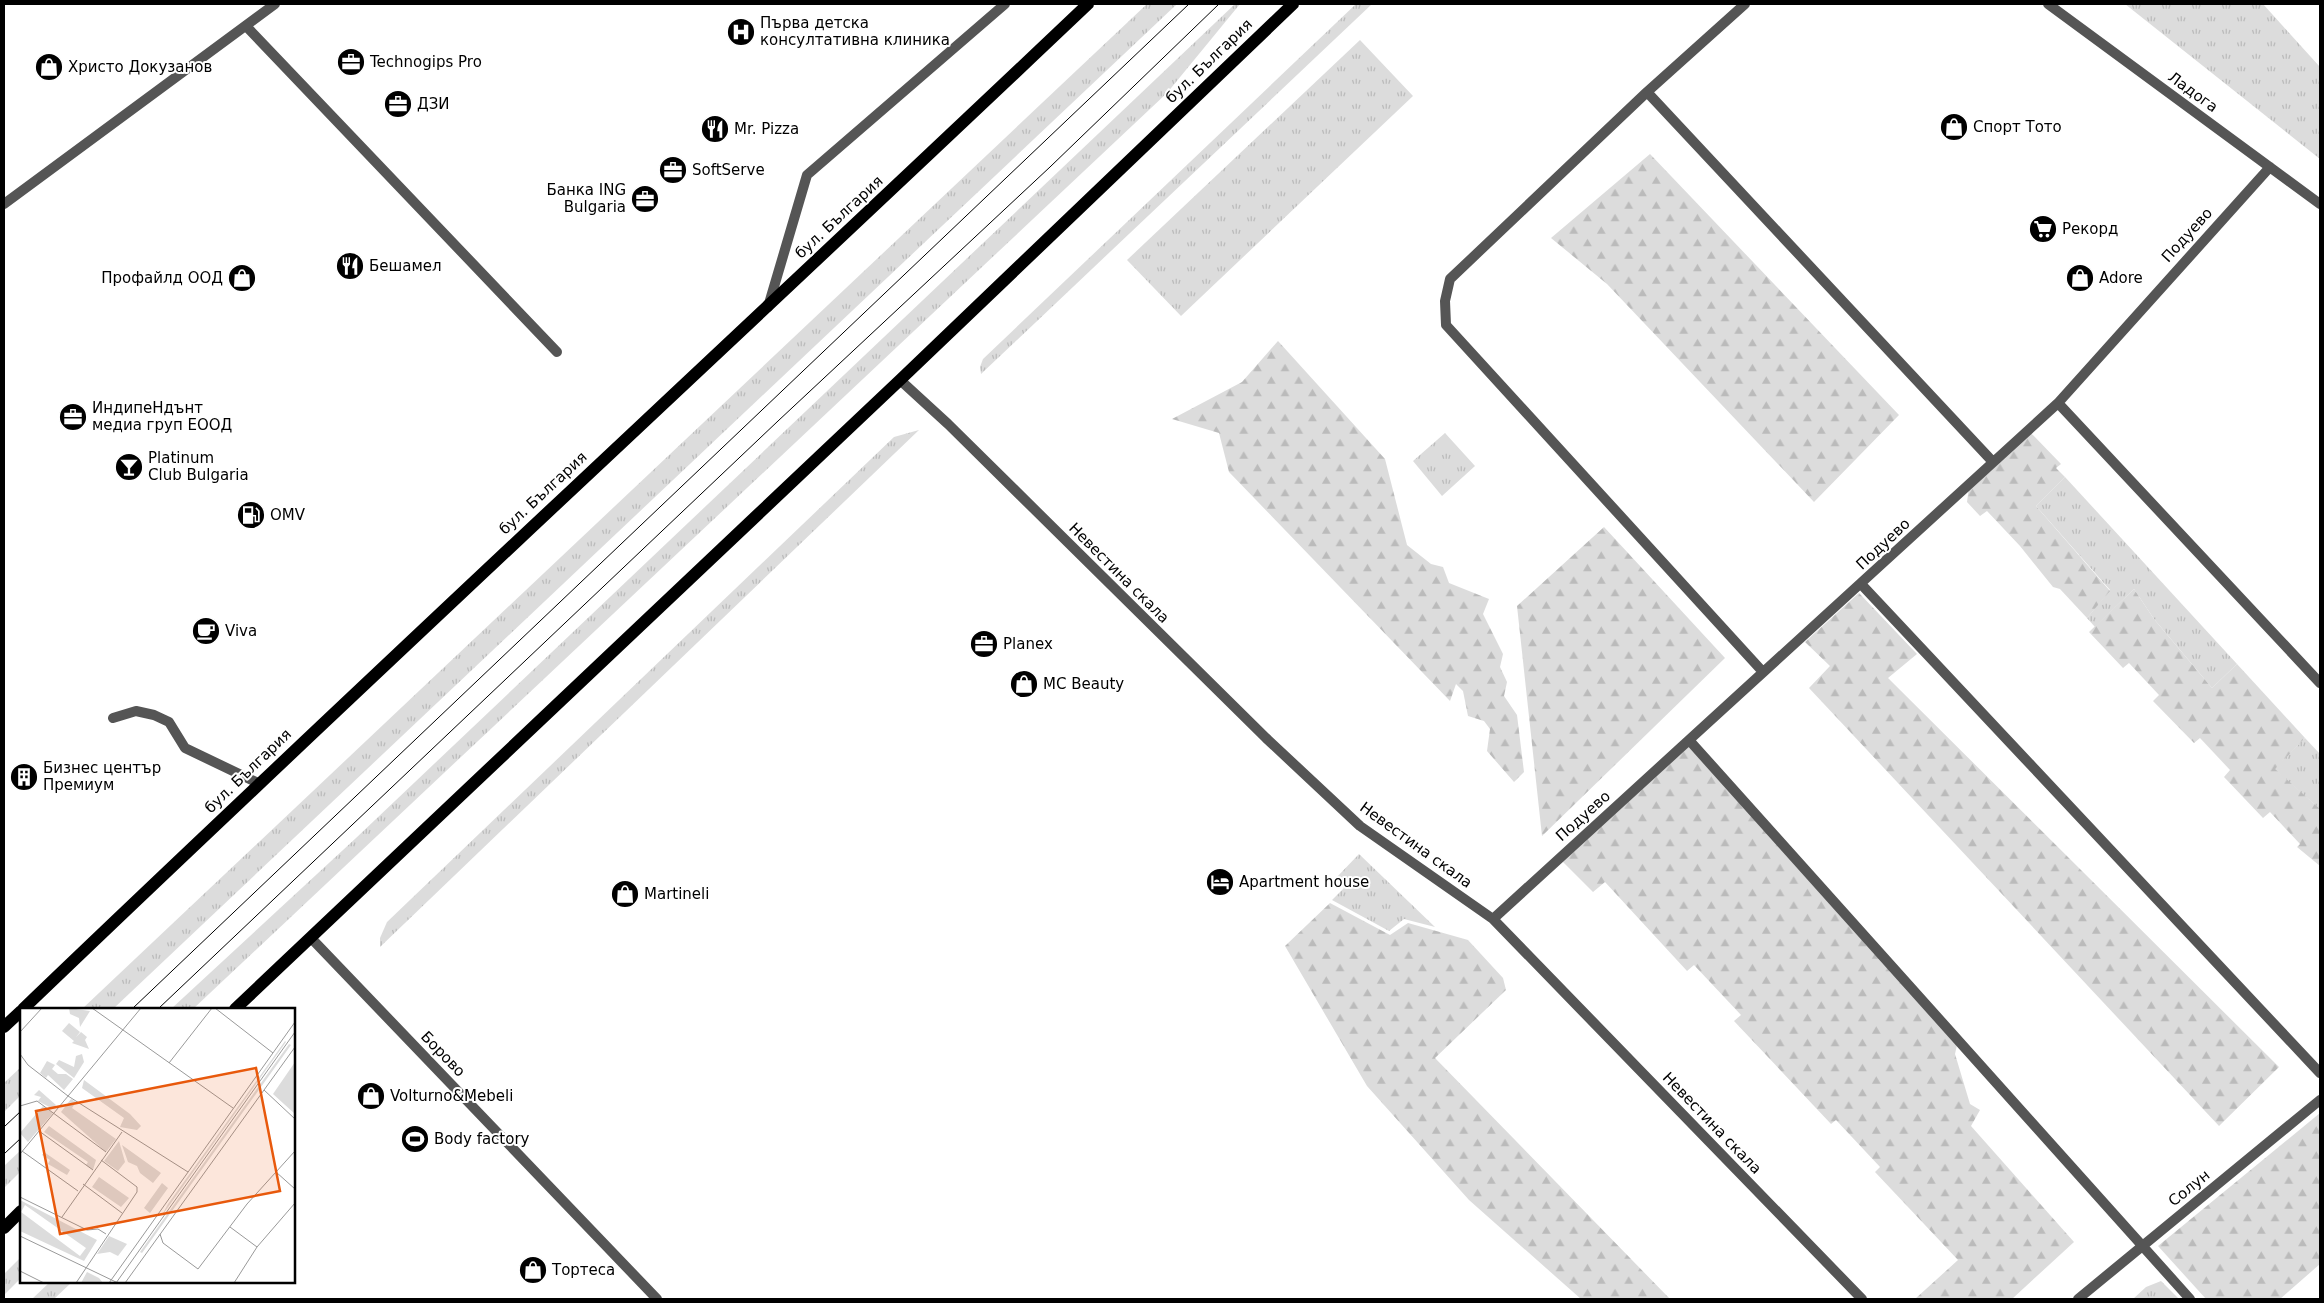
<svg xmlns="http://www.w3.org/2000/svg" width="2324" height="1303" viewBox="0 0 2324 1303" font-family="'DejaVu Sans',sans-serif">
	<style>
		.grass { fill: url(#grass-tufts) }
		.forest { fill: url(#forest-firs) }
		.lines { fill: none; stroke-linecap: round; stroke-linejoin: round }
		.lane { stroke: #555; stroke-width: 10 }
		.street { stroke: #555; stroke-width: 10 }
		.primary { stroke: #000; stroke-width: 12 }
		.tram { stroke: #000; stroke-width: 1 }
		.labels { text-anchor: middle; stroke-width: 4; stroke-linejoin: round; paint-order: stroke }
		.poi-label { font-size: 15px; fill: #000; stroke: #fff; text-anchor: start }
		.street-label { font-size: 15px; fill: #000; stroke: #fff }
		.inset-road { fill: none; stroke: #999; stroke-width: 1 }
		.view { fill: #e8590c; fill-opacity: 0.15; stroke: #e8590c; stroke-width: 2.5 }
		.inset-edge { fill: none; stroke: #000; stroke-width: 2.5 }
	</style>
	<defs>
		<pattern id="grass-tufts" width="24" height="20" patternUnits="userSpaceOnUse" patternTransform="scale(1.25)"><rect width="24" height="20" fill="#dcdcdc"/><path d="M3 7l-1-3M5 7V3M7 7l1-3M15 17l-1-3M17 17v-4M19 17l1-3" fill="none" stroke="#bbb"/></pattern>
		<pattern id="forest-firs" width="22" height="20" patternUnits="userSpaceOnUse" patternTransform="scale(1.25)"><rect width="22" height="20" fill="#dcdcdc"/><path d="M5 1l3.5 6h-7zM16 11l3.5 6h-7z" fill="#bbb"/></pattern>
	</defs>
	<rect width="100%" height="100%" fill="#fff"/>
	<path class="grass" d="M 1147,4 L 1177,4 L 113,1009 L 82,1009 Z
		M 1235,4 L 1240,4 L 1167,93 L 193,1009 L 171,1009 L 356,838 Z
		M 1356,4 L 1372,4 L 981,374 L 980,367 L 983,359 Z
		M 2125,4 L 2263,4 L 2320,67 L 2320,159 Z
		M 1360,40 L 1413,96 L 1181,316 L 1127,260 Z
		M 919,430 L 380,947 L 380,938 L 387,922 L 894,437 Z
		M 1445,433 L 1475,466 L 1442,496 L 1413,461 Z
		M 2065,477 L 2237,664 L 2212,688 L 2154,619 L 2134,589 L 2095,627 L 2087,618 L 2110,590 L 2036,506 Z
		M 2305,738 L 2320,754 L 2320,809 L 2274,769 Z
		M 1359,854 L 1435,927 L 1404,919 L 1389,931 L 1332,900 L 1344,888 L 1336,878 Z
		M 21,1067 L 21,1095 L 4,1112 L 4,1083 Z
		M 21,1150 L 21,1171 L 4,1188 L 4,1166 Z
		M 21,1257 L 21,1278 L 4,1295 L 4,1274 Z
		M 2161,1281 L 2179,1299 L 2133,1299 L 2146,1287 Z
		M 50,1282 L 72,1282 L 54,1299 L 32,1299 Z"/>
	<path class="forest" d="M 1650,154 L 1899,415 L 1814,502 L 1607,284 L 1551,238 Z
		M 1278,341 L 1385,459 L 1407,545 L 1431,564 L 1443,567 L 1449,583 L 1489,599 L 1483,614 L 1503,654 L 1500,667 L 1507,682 L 1504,696 L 1517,715 L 1524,772 L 1514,782 L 1487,751 L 1490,729 L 1484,721 L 1468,716 L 1463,691 L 1456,684 L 1450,701 L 1229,472 L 1219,433 L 1172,419 L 1242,382 Z
		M 2029,431 L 2061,464 L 2056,468 L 2065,477 L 2036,506 L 2110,591 L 2087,618 L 2060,589 L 2053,587 L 2020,546 L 1987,511 L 1980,516 L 1967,502 L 1969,487 Z
		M 1604,527 L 1725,658 L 1542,836 L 1517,606 Z
		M 2134,589 L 2154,619 L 2212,688 L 2237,664 L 2305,738 L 2275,769 L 2320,809 L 2320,866 L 2297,847 L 2300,844 L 2270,812 L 2263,818 L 2224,777 L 2230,770 L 2200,738 L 2194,743 L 2153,701 L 2159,695 L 2129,663 L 2123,668 L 2089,632 Z
		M 1859,593 L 1917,654 L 1888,678 L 2279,1067 L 2219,1126 L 1809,688 L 1830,666 L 1805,642 Z
		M 1689,742 L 1957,1045 L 1955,1054 L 1970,1104 L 1980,1110 L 1971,1126 L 2074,1242 L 2012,1299 L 1915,1299 L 1958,1260 L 1875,1172 L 1880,1167 L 1836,1120 L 1831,1124 L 1734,1021 L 1741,1015 L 1694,965 L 1687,971 L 1605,882 L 1593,892 L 1561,860 Z
		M 1330,903 L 1390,935 L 1408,923 L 1468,940 L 1503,978 L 1506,990 L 1435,1058 L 1670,1299 L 1581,1299 L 1469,1200 L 1367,1086 L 1285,946 Z
		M 2320,1113 L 2320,1264 L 2280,1299 L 2206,1299 L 2158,1246 Z"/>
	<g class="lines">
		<path class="lane" d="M 246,26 L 557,352
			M 768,307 L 807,175 L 1005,4
			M 113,718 L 136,711 L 154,715 L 169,722 L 185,748 L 258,783"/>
		<path class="street" d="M 1745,4 L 1647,92 L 1450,279 L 1445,301 L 1446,325 L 1763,672
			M 2048,4 L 2320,204
			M 1647,92 L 1993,462
			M 4,204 L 275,4
			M 900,380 L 948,424 L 1266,738 L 1360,826 L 1493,919 L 1862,1299
			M 2058,403 L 2320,683
			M 1861,584 L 2320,1073
			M 1689,740 L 2190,1299
			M 1493,919 L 2058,403 L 2270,167
			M 311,938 L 657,1299
			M 2078,1299 L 2320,1100"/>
		<path class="primary" d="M 23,1009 C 375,671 734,340 1088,4
			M 235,1009 L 900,380 L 1293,4
			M 4,1027 L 21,1011
			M 4,1228 L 21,1211"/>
		<path class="tram" d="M 132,1009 L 1189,4
			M 158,1009 L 778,421 L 1050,167 L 1219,4
			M 4,1127 L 21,1111
			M 4,1154 L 21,1138"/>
	</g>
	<defs>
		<symbol id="hospital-disc" viewBox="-11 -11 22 22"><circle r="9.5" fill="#000" stroke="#fff"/><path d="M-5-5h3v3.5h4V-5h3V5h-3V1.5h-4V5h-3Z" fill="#fff"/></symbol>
		<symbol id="office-disc" viewBox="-11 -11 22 22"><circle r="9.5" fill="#000" stroke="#fff"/><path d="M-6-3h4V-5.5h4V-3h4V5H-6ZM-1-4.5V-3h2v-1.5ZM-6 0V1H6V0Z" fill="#fff"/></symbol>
		<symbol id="shop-disc" viewBox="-11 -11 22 22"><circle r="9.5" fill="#000" stroke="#fff"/><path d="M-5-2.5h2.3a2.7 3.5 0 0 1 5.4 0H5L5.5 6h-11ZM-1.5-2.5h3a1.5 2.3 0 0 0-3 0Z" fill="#fff"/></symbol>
		<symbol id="restaurant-disc" viewBox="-11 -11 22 22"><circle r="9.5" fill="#000" stroke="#fff"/><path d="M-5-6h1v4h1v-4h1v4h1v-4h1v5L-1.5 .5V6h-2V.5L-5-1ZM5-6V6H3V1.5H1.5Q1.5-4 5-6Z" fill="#fff"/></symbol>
		<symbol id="supermarket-disc" viewBox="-11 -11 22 22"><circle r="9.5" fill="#000" stroke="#fff"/><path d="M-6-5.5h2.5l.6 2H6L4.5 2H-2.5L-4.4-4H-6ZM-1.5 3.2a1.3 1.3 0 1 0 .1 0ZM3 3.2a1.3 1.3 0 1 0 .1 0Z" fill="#fff"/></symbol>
		<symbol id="bar-disc" viewBox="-11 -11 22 22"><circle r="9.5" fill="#000" stroke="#fff"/><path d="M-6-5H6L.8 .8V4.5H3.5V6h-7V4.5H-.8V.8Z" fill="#fff"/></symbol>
		<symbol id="fuel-disc" viewBox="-11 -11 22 22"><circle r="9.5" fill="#000" stroke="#fff"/><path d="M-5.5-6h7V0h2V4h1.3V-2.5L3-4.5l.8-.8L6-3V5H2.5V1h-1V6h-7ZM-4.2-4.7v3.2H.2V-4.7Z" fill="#fff"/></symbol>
		<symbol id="cafe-disc" viewBox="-11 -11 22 22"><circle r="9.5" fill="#000" stroke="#fff"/><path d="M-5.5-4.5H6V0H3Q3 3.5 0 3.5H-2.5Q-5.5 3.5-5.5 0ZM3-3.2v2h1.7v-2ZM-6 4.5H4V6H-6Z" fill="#fff"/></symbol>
		<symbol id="building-disc" viewBox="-11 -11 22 22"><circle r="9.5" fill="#000" stroke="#fff"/><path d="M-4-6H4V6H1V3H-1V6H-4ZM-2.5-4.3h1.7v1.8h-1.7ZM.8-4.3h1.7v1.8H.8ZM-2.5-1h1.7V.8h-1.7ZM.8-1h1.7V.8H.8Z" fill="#fff"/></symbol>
		<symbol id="hotel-disc" viewBox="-11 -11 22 22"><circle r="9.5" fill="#000" stroke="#fff"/><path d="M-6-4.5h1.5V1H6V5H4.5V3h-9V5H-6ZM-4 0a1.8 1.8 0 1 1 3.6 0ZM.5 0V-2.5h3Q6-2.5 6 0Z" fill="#fff"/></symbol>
		<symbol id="stadium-disc" viewBox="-11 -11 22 22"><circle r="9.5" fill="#000" stroke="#fff"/><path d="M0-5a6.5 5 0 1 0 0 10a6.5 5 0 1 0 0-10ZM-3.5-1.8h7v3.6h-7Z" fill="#fff"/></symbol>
	</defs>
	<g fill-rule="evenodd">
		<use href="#hospital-disc" x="725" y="16" width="32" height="32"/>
		<use href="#office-disc" x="335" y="46" width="32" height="32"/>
		<use href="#shop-disc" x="33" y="51" width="32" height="32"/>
		<use href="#office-disc" x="382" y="88" width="32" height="32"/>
		<use href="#shop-disc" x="1938" y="111" width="32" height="32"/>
		<use href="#restaurant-disc" x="699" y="113" width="32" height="32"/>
		<use href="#office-disc" x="657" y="154" width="32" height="32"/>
		<use href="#office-disc" x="629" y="183" width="32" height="32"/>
		<use href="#supermarket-disc" x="2027" y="213" width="32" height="32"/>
		<use href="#restaurant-disc" x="334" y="250" width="32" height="32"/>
		<use href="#shop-disc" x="226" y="262" width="32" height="32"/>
		<use href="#shop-disc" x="2064" y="262" width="32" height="32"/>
		<use href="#office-disc" x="57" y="401" width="32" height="32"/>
		<use href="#bar-disc" x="113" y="451" width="32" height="32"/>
		<use href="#fuel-disc" x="235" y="499" width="32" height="32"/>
		<use href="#cafe-disc" x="190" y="615" width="32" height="32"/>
		<use href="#office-disc" x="968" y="628" width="32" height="32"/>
		<use href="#shop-disc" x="1008" y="668" width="32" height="32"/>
		<use href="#building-disc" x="8" y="761" width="32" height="32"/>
		<use href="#hotel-disc" x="1204" y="866" width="32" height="32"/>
		<use href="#shop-disc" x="609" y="878" width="32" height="32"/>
		<use href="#shop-disc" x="355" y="1080" width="32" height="32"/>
		<use href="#stadium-disc" x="399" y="1123" width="32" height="32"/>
		<use href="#shop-disc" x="517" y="1254" width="32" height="32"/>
	</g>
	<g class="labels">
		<g class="poi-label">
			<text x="760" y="28">Първа детска<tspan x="760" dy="17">консултативна клиника</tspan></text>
			<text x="370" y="67">Technogips Pro</text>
			<text x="68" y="72">Христо Докузанов</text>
			<text x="417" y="109">ДЗИ</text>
			<text x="1973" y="132">Спорт Тото</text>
			<text x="734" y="134">Mr. Pizza</text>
			<text x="692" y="175">SoftServe</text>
			<text x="626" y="195" text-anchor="end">Банка ING<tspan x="626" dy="17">Bulgaria</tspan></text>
			<text x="2062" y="234">Рекорд</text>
			<text x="369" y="271">Бешамел</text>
			<text x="223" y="283" text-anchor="end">Профайлд ООД</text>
			<text x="2099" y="283">Adore</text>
			<text x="92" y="413">ИндипеНдънт<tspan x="92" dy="17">медиа груп ЕООД</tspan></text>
			<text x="148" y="463">Platinum<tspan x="148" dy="17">Club Bulgaria</tspan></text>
			<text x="270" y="520">OMV</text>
			<text x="225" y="636">Viva</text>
			<text x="1003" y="649">Planex</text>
			<text x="1043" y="689">MC Beauty</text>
			<text x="43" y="773">Бизнес център<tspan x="43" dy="17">Премиум</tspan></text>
			<text x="1239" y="887">Apartment house</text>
			<text x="644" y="899">Martineli</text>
			<text x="390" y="1101">Volturno&amp;Mebeli</text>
			<text x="434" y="1144">Body factory</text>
			<text x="552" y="1275">Тортеса</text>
		</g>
		<g class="street-label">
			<text transform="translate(1209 61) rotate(-44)" y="5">бул. България</text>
			<text transform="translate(2193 92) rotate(36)" y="5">Ладога</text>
			<text transform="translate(839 217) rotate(-43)" y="5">бул. България</text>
			<text transform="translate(2187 235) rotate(-48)" y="5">Подуево</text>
			<text transform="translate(543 493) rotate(-43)" y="5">бул. България</text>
			<text transform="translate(1883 544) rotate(-43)" y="5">Подуево</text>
			<text transform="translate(1119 573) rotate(45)" y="5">Невестина скала</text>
			<text transform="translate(248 771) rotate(-44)" y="5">бул. България</text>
			<text transform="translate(1583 816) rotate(-42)" y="5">Подуево</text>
			<text transform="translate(1416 845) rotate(36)" y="5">Невестина скала</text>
			<text transform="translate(443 1054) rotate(46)" y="5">Борово</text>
			<text transform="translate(1712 1123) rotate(46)" y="5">Невестина скала</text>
			<text transform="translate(2189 1188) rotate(-39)" y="5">Солун</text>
		</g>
	</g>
	<g transform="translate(20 1008)">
		<rect width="275" height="275" fill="#fff"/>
		<path d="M 49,15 L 60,24 L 56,29 L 61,24 L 67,29 L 65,32 L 69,41 L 52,35 L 54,33 L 42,23 ZM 265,33 L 266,34 L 141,209 L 148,196 ZM 269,36 L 271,37 L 122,245 L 120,244 ZM 19,82 L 36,97 L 33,101 L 18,93 L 21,89 L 14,87 ZM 142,175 L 148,180 L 130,205 L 124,200 ZM 0,192 L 77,232 L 64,253 L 0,223 ZM 5,197 L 66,240 L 60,248 L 1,204 ZM 89,228 L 107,236 L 98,248 L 90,244 L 77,246 ZM 67,264 L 79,270 L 83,275 L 61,275 Z" fill="#dcdcdc" fill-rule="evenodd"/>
		<path d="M 49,0 L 70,3 L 60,19 L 59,10 L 50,6 ZM 62,46 L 64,54 L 54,70 L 36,56 L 39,52 L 54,59 L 56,48 ZM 27,53 L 35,57 L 32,61 L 38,66 L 46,66 L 53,71 L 44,82 L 28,67 L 26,70 L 20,65 ZM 275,54 L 275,106 L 253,86 ZM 64,72 L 110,106 L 121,118 L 117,122 L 100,119 L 104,110 L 62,80 ZM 51,91 L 56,94 L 52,100 L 96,131 L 86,144 L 41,104 ZM 23,98 L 33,105 L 8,134 L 0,125 ZM 29,118 L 76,152 L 73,162 L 66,157 L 68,154 L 24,124 ZM 99,133 L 105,154 L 98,163 L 84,153 ZM 102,137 L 141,165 L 133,175 L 120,165 L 117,158 L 108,154 ZM 24,144 L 50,162 L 47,167 L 28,156 L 30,152 L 22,147 ZM 79,169 L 109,190 L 101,199 L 72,179 Z" fill="#dcdcdc"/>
		<path class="inset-road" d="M 72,0 L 213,100M 195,0 L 253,45M 0,24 L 22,0M 0,46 L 8,57 L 48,88 L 168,164M 149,55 L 192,0M 244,82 L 275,111M 0,98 L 17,93 L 86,144M 19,123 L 73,162M 2,143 L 58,183M 0,146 L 121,0M 256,164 L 275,181M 63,176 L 102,205M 0,189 L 67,222 L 78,221 L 86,226M 42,209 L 102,124M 210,219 L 237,239M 140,226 L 143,235 L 178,261 L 227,196 L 275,143M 0,228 L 98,275M 0,263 L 24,275M 56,275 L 117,184 L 117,179 L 81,152M 89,275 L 275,14M 96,275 L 275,24M 105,275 L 275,39M 214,275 L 237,239 L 275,195"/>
		<path class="view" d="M 236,60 L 260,183 L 40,226 L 16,103 Z"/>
		<rect width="275" height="275" class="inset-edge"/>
	</g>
	<rect width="2324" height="1303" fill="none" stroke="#000000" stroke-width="10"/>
</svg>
